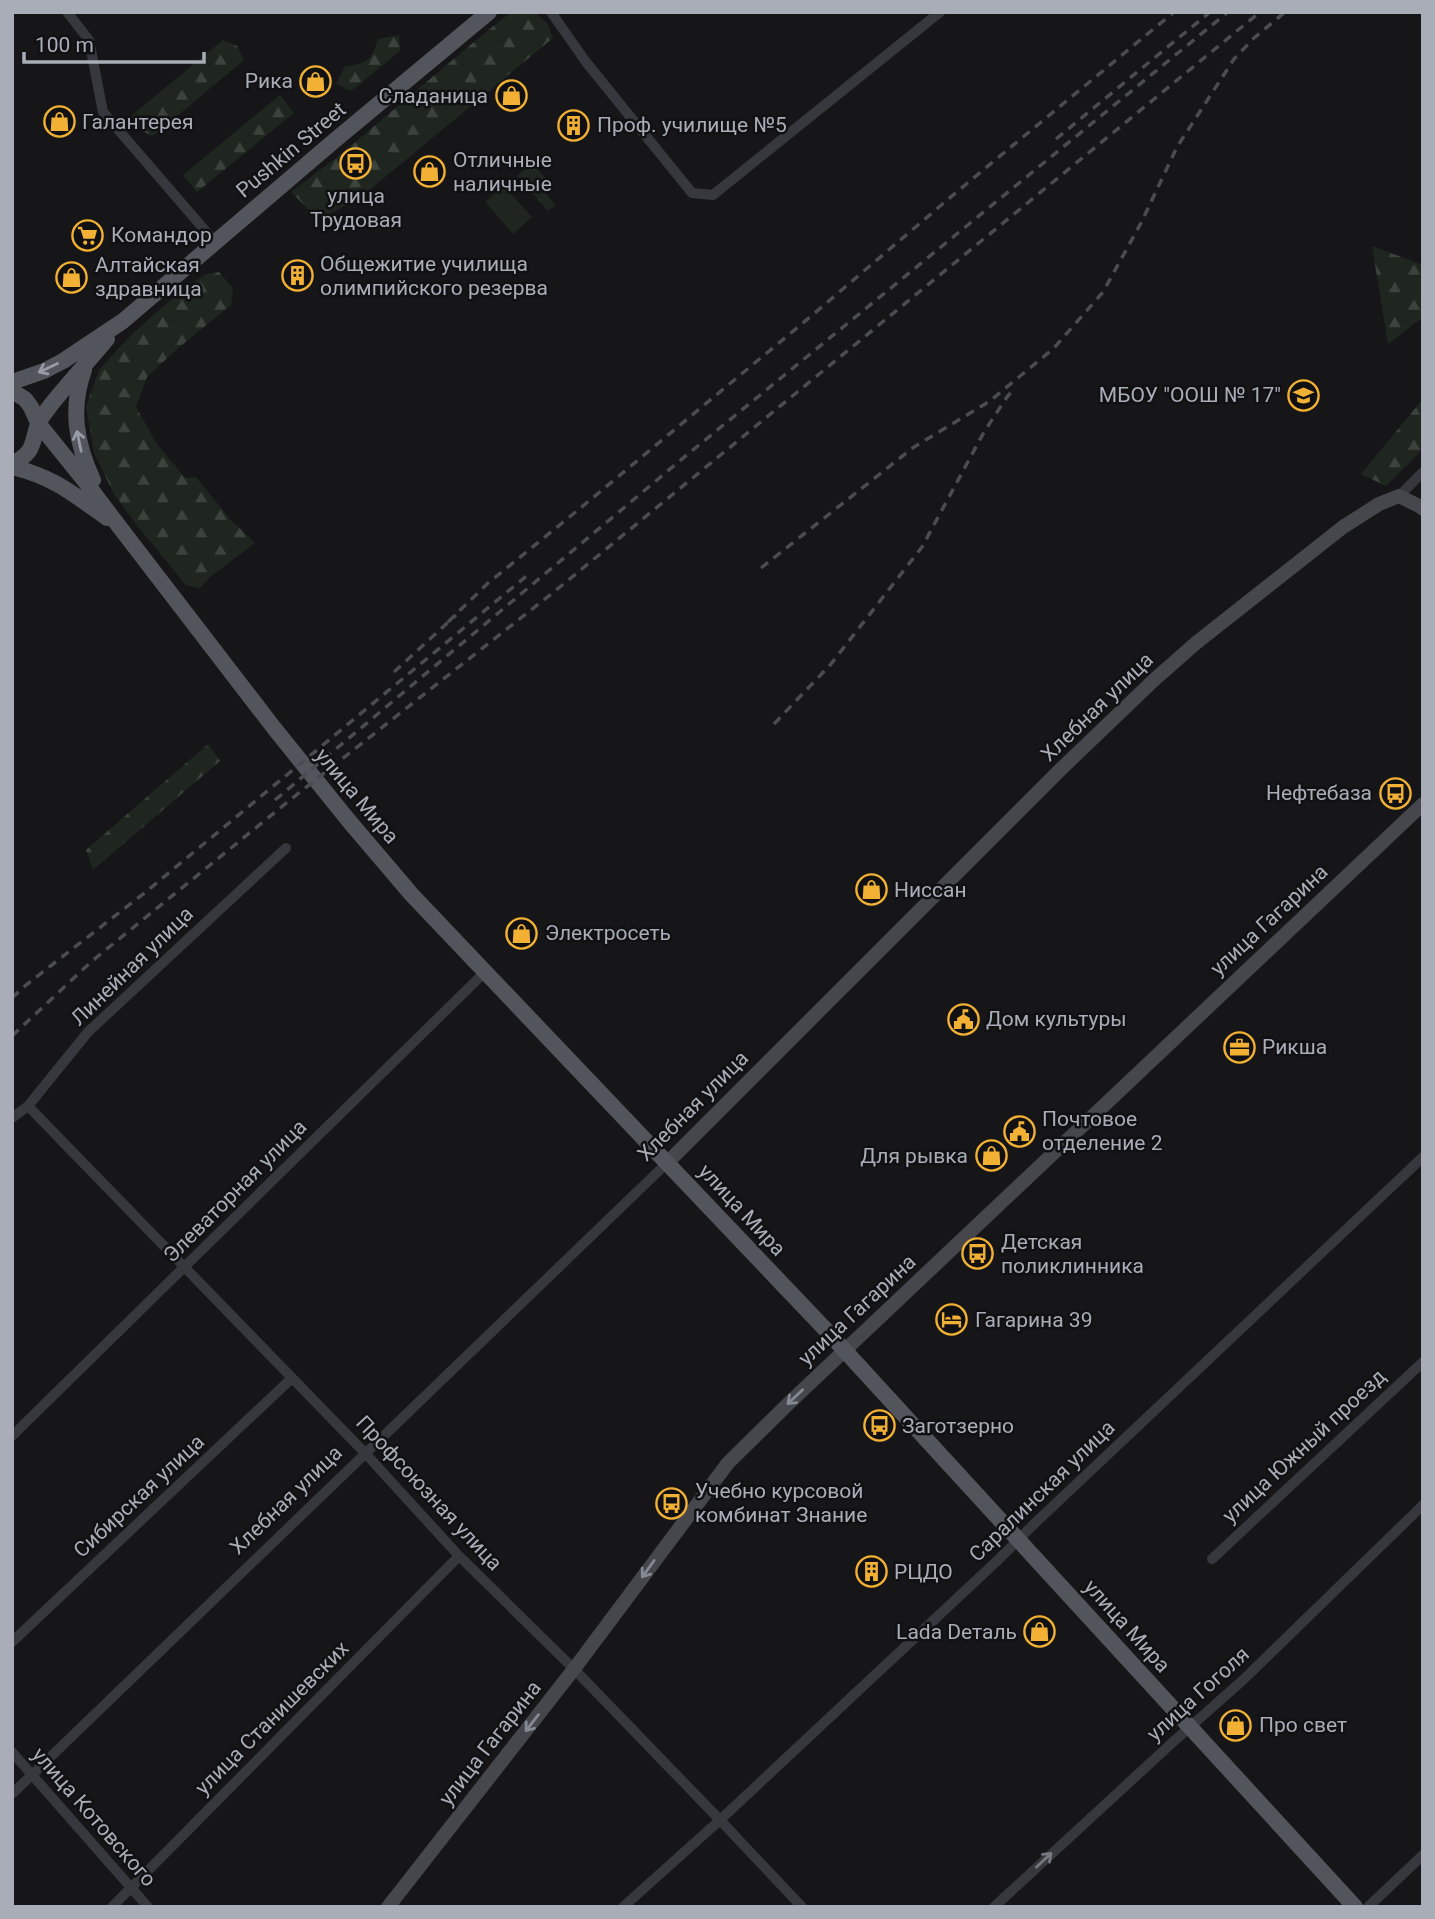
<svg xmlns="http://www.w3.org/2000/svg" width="1435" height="1919" viewBox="0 0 1435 1919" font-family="Roboto,sans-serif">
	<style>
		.forest { fill: url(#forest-firs) }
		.park { fill: url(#park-tufts) }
		.garden { fill: #1e261f }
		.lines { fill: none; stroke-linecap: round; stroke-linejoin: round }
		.street { stroke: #37383d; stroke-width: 10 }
		.secondary { stroke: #45474d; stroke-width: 14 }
		.primary { stroke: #53555c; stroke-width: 16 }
		.rail { stroke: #4a4c52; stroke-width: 3.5; stroke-dasharray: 9 7; stroke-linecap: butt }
		.oneway { stroke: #979ba6 }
		.oneway2 { stroke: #858993 }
		.oneway3 { stroke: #757881 }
		.labels { text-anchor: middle; stroke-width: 5; stroke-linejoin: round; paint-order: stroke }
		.poi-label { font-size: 21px; fill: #a8adb8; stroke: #111113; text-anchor: start }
		.street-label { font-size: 21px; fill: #a8adb8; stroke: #111113 }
	</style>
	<defs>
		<pattern id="forest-firs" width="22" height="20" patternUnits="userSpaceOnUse" patternTransform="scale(1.75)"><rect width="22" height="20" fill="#1e261f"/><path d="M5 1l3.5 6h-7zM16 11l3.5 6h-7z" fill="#3c433d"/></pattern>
		<pattern id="park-tufts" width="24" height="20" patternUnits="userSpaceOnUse" patternTransform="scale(1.75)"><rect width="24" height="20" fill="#1e261f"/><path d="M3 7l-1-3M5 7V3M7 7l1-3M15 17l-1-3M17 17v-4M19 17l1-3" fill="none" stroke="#3c433d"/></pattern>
	</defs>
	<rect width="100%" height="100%" fill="#161618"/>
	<path class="forest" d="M 515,12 L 534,12 L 547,23 L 553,38 L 361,197 L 328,215 L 308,209 L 291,192 L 341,154 L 487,31 L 509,14 Z
		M 399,35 L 400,51 L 351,91 L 336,84 L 345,66 C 367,65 372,59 378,39 Z
		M 223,40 L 237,46 L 244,60 L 153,136 C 142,132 136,127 131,116 Z
		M 280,95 L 294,113 L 197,192 L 183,175 Z
		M 1372,246 L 1423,265 L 1423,317 L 1388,344 Z
		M 219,272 L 233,288 L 231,305 L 177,349 L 147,377 L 136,407 L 157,444 L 185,478 L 196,477 L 231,520 L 255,543 L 210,577 L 200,588 L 186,585 L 139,528 L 114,494 L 94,453 L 86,406 L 99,370 L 132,334 L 181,291 L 206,274 Z
		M 1423,399 L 1423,449 L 1386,486 L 1361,474 Z
		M 208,744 L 220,761 L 93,870 L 86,850 Z"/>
	<path class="park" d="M 532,163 L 553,187 L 546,194 L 556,205 L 548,211 L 517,176 Z"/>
	<path class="garden" d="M 503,185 L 532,217 L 513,234 L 485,202 Z"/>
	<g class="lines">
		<path class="street" d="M 67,12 L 89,40 L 103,112 L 215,242
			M 551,12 L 586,62 L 692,193 L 713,195 L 940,12
			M 1399,496 L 1423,472
			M 28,1106 L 365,1453 L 459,1556 L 574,1669 L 720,1820 L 802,1907
			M 12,1118 L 28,1106 L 88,1032 L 286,848
			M 12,1436 L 485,972
			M 1212,1559 L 1423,1362
			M 12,1642 L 292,1378
			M 12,1752 L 148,1907
			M 12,1794 L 668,1162
			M 112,1907 L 459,1556
			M 623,1907 L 720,1820 L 998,1560 L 1032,1526 L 1423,1157
			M 994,1907 L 1173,1742 L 1243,1680 L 1423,1505
			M 1368,1907 L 1423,1855"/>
		<path class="secondary" d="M 668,1162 L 1060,770 L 1154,680 L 1196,643 L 1343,527 L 1379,504 L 1399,496 L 1419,506 L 1423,509
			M 388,1907 L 574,1669 L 728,1463 L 789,1403 L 1423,804"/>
		<path class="primary" d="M 84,370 C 70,409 76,443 93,480
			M 12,382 L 44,371 L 63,361 L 123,321 L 334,141 L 489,12
			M 12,391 L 25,399 L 31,407 L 38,423 L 84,480 L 118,525 L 274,728 L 349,821 L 412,895 L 825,1329 L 1355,1907
			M 12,464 C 35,452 31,445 38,424 C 40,418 46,412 50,406 C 68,383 88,362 107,339
			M 12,467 C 54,477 73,494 107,518"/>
		<path class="rail" d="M 1056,139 L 1210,12
			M 761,568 L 914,447 L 990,401 L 1054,348 L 1103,292 L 1141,223 L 1177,147 L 1234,59 L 1254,38 L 1285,12
			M 448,622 L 487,584 L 572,515 L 810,317 L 959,190 L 1174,12
			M 394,672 L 456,615
			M 774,724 L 831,664 L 922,547 L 984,432 L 1007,397 L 1013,390
			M 275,800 L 688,454 L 1228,12
			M 12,998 L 26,985 L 147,891 L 530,573
			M 12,1036 L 92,961 L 290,800 L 555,591 L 1260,12"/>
	</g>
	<defs><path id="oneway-shaft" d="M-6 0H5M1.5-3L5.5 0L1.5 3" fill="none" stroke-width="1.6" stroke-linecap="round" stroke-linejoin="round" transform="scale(1.75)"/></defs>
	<g class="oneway">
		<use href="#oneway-shaft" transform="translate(48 368) rotate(155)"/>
		<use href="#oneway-shaft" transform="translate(79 441) rotate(-102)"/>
	</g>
	<g class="oneway2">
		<use href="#oneway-shaft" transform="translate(795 1397) rotate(137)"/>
		<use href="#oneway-shaft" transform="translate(648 1569) rotate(126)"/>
		<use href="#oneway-shaft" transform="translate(532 1723) rotate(128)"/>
	</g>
	<use class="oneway3" href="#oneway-shaft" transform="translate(1044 1860) rotate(-43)"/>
	<defs>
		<symbol id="shop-ring" viewBox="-11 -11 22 22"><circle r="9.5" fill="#111113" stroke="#f2b134" stroke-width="1.5"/><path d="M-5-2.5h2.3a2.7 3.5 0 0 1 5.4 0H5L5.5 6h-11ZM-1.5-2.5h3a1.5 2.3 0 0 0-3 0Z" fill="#f2b134"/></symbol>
		<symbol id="building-ring" viewBox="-11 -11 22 22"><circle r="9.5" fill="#111113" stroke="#f2b134" stroke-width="1.5"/><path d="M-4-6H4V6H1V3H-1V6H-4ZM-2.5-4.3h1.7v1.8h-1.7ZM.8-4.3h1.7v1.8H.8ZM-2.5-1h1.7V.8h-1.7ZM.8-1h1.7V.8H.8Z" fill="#f2b134"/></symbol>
		<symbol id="bus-ring" viewBox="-11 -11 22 22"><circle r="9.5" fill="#111113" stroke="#f2b134" stroke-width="1.5"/><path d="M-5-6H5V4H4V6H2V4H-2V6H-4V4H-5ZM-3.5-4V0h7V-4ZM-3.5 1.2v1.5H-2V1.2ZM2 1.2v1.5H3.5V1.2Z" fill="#f2b134"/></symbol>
		<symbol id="supermarket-ring" viewBox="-11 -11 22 22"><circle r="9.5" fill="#111113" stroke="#f2b134" stroke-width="1.5"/><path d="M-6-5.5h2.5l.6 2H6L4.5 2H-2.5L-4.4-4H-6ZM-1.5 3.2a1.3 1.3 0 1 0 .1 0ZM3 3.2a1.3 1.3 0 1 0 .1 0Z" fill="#f2b134"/></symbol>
		<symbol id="school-ring" viewBox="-11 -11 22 22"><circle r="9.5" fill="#111113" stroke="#f2b134" stroke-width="1.5"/><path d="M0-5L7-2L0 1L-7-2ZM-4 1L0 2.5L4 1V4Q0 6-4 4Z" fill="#f2b134"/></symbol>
		<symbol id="civic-ring" viewBox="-11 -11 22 22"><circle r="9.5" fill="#111113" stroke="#f2b134" stroke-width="1.5"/><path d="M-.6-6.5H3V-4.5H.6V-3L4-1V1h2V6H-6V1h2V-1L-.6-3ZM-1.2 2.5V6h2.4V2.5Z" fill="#f2b134"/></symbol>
		<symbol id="office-ring" viewBox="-11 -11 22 22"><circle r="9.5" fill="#111113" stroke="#f2b134" stroke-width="1.5"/><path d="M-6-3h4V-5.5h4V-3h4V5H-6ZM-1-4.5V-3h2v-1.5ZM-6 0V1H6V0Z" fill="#f2b134"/></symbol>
		<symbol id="hotel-ring" viewBox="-11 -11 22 22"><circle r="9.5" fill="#111113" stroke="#f2b134" stroke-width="1.5"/><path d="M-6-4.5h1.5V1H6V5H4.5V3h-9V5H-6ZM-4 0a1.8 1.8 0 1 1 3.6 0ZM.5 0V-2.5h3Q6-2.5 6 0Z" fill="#f2b134"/></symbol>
	</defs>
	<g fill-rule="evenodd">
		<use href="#shop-ring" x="298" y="64" width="35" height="35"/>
		<use href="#shop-ring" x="494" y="78" width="35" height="35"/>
		<use href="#shop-ring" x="42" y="104" width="35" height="35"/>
		<use href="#building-ring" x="556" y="108" width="35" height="35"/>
		<use href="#bus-ring" x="338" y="146" width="35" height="35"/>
		<use href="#shop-ring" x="412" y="154" width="35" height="35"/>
		<use href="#supermarket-ring" x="70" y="218" width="35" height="35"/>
		<use href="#building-ring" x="280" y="258" width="35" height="35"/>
		<use href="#shop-ring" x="54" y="260" width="35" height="35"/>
		<use href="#school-ring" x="1286" y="378" width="35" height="35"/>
		<use href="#bus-ring" x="1378" y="776" width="35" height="35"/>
		<use href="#shop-ring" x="854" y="872" width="35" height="35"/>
		<use href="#shop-ring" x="504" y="916" width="35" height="35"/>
		<use href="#civic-ring" x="946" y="1002" width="35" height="35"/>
		<use href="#office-ring" x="1222" y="1030" width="35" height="35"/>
		<use href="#civic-ring" x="1002" y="1114" width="35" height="35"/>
		<use href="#shop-ring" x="974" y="1138" width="35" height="35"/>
		<use href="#bus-ring" x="960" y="1236" width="35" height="35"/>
		<use href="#hotel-ring" x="934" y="1302" width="35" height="35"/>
		<use href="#bus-ring" x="862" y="1408" width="35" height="35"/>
		<use href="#bus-ring" x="654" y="1486" width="35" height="35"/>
		<use href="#building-ring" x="854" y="1554" width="35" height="35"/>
		<use href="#shop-ring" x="1022" y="1614" width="35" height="35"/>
		<use href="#shop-ring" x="1218" y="1708" width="35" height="35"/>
	</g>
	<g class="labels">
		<g class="poi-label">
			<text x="293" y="88" text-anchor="end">Рика</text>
			<text x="488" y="103" text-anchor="end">Сладаница</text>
			<text x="82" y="129">Галантерея</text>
			<text x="597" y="132">Проф. училище №5</text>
			<text x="453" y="167">Отличные<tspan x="453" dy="24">наличные</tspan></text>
			<text x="356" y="203" text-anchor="middle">улица<tspan x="356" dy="24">Трудовая</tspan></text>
			<text x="111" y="242">Командор</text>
			<text x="320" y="271">Общежитие училища<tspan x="320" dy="24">олимпийского резерва</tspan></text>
			<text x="95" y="272">Алтайская<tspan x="95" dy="24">здравница</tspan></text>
			<text x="1281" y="402" text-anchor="end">МБОУ "ООШ № 17"</text>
			<text x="1372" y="800" text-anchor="end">Нефтебаза</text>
			<text x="894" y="897">Ниссан</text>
			<text x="545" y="940">Электросеть</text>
			<text x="986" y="1026">Дом культуры</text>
			<text x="1262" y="1054">Рикша</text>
			<text x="1042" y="1126">Почтовое<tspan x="1042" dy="24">отделение 2</tspan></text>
			<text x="968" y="1163" text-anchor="end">Для рывка</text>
			<text x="1001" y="1249">Детская<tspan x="1001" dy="24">поликлинника</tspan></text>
			<text x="975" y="1327">Гагарина 39</text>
			<text x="902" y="1433">Заготзерно</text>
			<text x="695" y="1498">Учебно курсовой<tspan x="695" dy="24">комбинат Знание</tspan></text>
			<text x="894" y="1579">РЦДО</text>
			<text x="1017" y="1639" text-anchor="end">Lada Dеталь</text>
			<text x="1259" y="1732">Про свет</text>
		</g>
		<g class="street-label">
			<text transform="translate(291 150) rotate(-40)" y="7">Pushkin Street</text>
			<text transform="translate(1097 707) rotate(-44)" y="7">Хлебная улица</text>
			<text transform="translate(357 796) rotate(50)" y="7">улица Мира</text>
			<text transform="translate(1269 920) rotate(-43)" y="7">улица Гагарина</text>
			<text transform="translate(132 966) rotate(-44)" y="7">Линейная улица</text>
			<text transform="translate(693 1106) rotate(-45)" y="7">Хлебная улица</text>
			<text transform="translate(235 1191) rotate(-45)" y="7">Элеваторная улица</text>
			<text transform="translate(742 1210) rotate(47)" y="7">улица Мира</text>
			<text transform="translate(857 1310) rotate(-43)" y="7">улица Гагарина</text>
			<text transform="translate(1304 1446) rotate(-43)" y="7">улица Южный проезд</text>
			<text transform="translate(1042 1491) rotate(-44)" y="7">Саралинская улица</text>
			<text transform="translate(429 1493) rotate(47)" y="7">Профсоюзная улица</text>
			<text transform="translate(139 1496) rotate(-43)" y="7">Сибирская улица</text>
			<text transform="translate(286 1500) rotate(-44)" y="7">Хлебная улица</text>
			<text transform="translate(1127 1626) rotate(48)" y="7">улица Мира</text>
			<text transform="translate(1198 1694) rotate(-42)" y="7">улица Гоголя</text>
			<text transform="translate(272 1718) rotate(-45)" y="7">улица Станишевских</text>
			<text transform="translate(490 1743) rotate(-52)" y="7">улица Гагарина</text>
			<text transform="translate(94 1817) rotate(49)" y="7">улица Котовского</text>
		</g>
	</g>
	<rect width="1435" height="1919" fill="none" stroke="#a8adb8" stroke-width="28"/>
	<path d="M24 52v10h180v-10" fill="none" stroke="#a8adb8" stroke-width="3.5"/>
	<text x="35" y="52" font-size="21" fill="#a8adb8" stroke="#111113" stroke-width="5" paint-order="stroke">100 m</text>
</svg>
